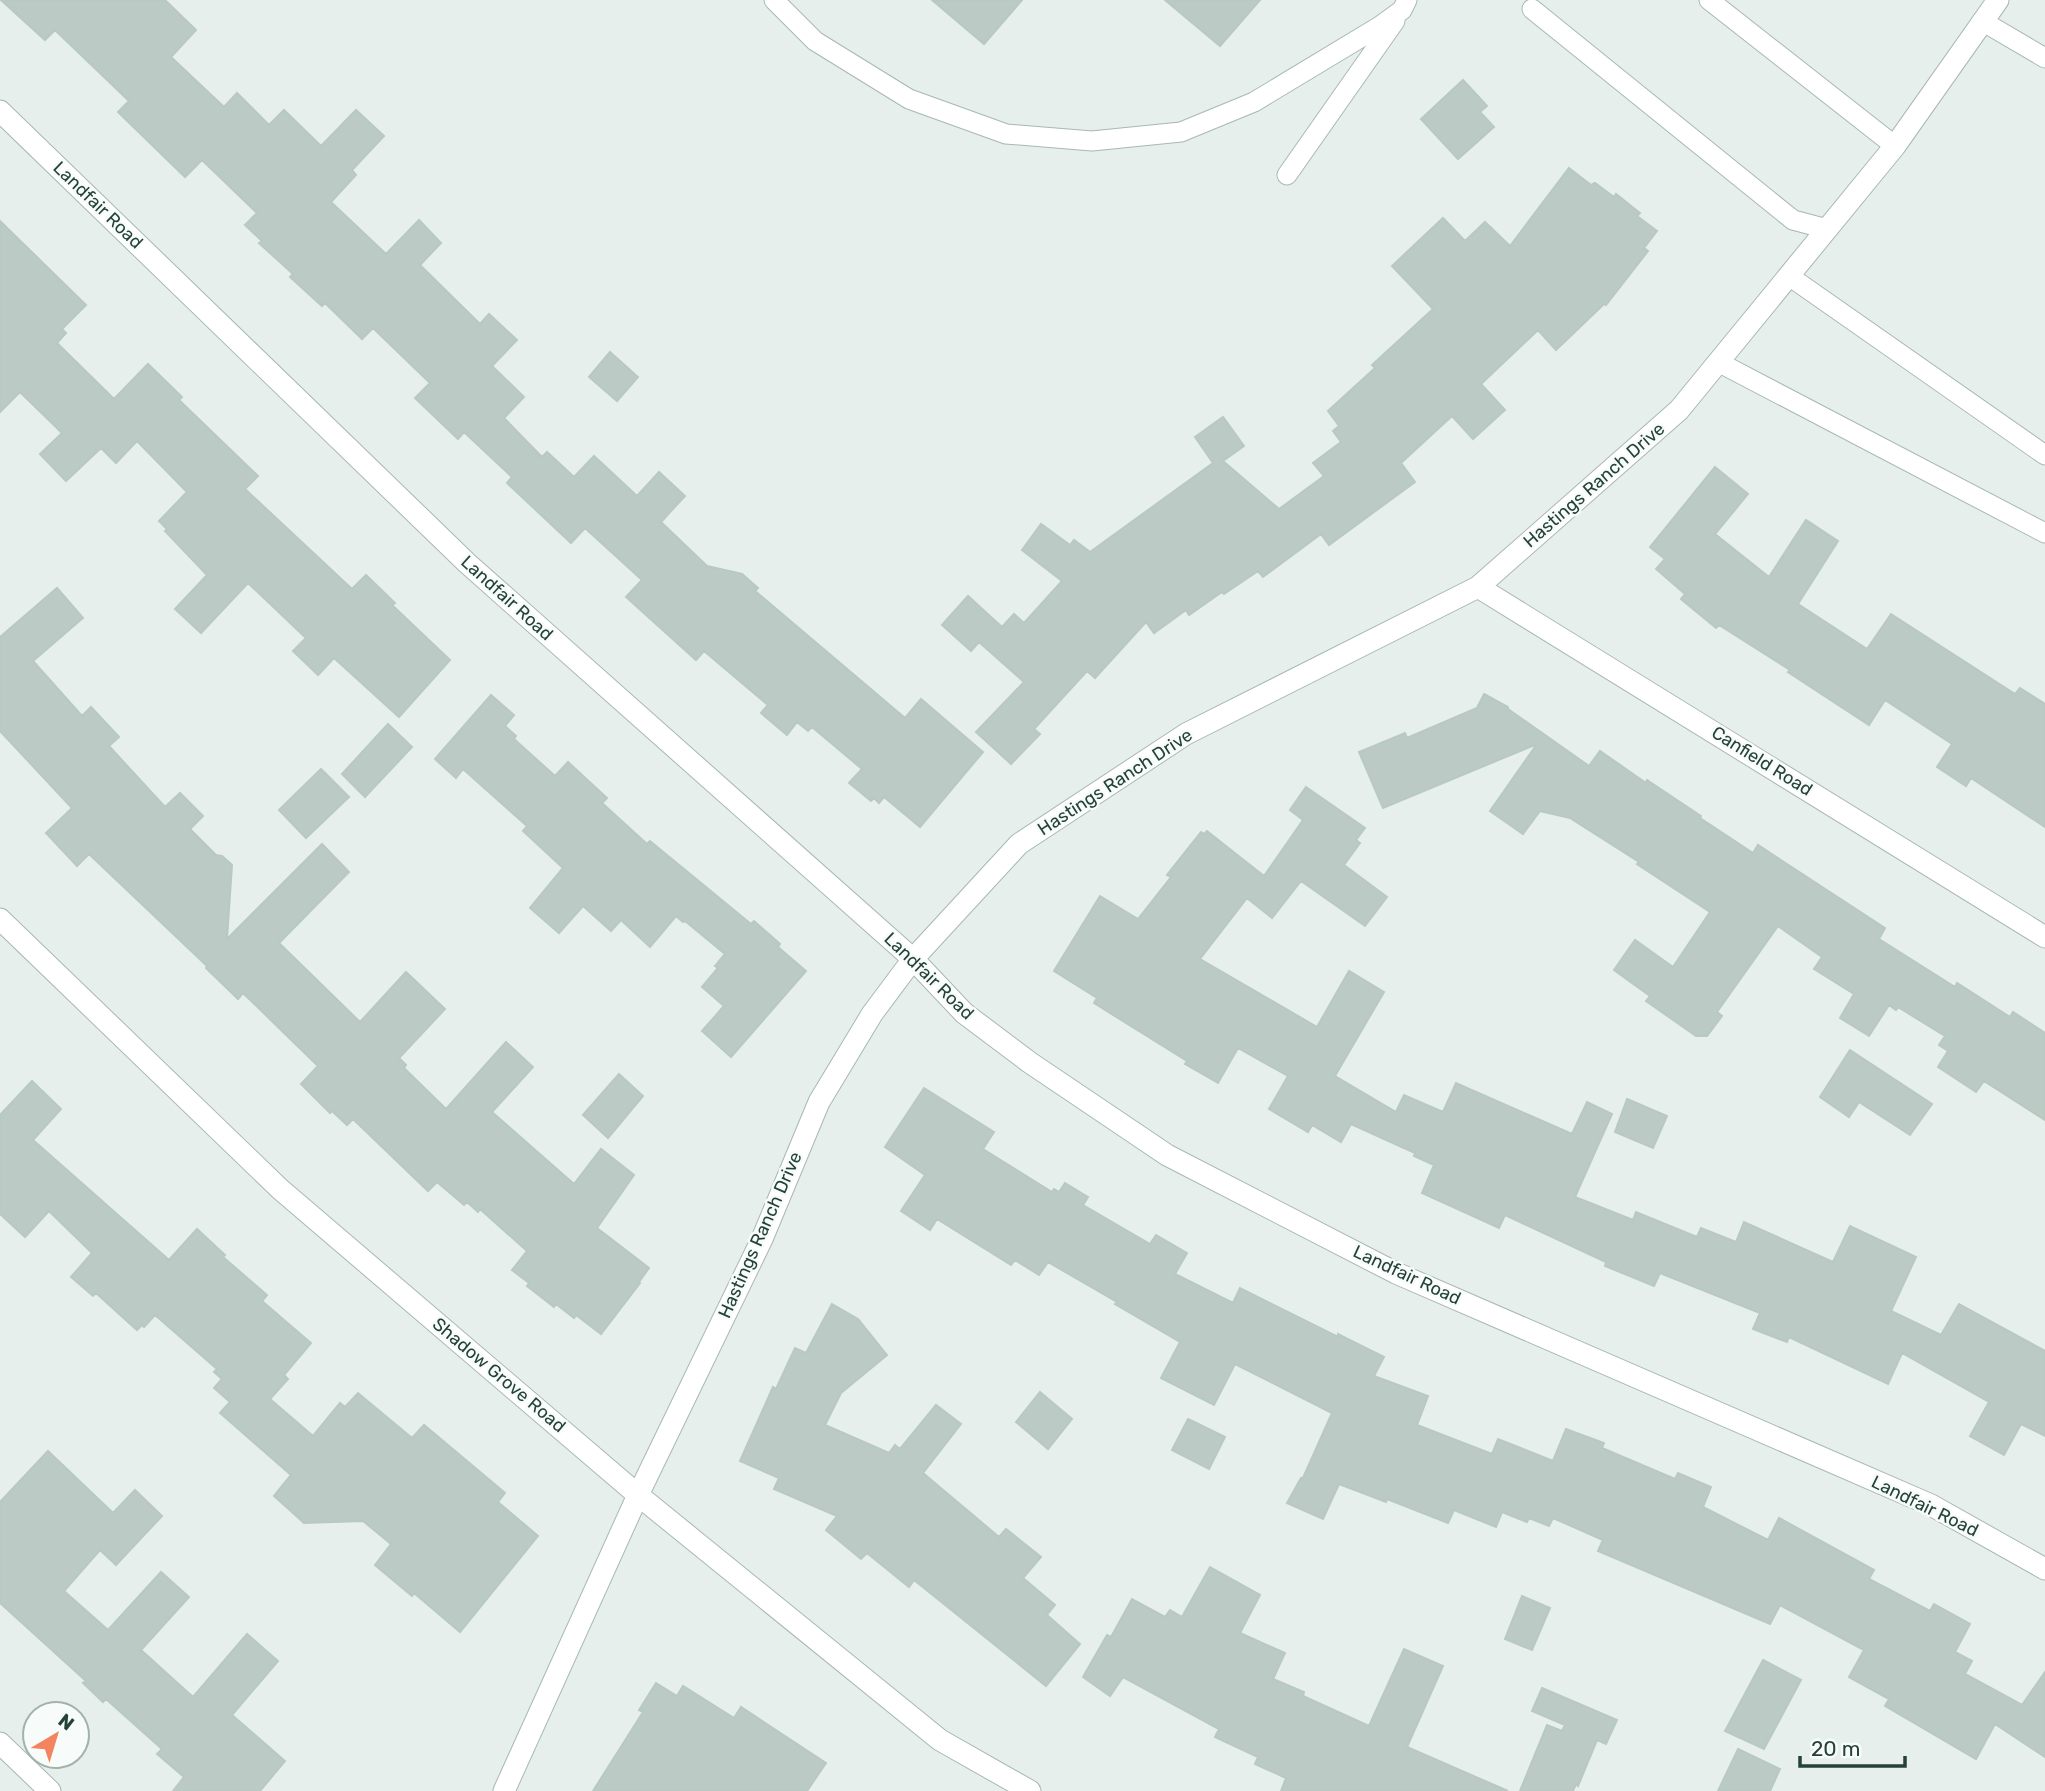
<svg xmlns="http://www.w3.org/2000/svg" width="2045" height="1791" viewBox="0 0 2045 1791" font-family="Rubik,sans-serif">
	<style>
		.building { fill: #bbcac4; stroke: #b8c9c2; stroke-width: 2 }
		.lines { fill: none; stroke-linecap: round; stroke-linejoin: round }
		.service-casing { stroke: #a8b8b2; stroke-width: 21 }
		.minor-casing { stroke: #a8b8b2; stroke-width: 23 }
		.service { stroke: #fff; stroke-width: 19 }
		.minor { stroke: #fff; stroke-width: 21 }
		.labels { text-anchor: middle; stroke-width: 5; stroke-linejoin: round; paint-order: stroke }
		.street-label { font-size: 18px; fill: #24423a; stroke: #f7fbf9 }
	</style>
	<rect width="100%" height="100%" fill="#e6efeb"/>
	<path class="building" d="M 1,0 L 165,0 L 196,30 L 171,57 L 224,107 L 237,93 L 269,125 L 284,110 L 321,146 L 356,110 L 384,136 L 352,170 L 356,175 L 331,202 L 386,254 L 419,220 L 441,243 L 420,265 L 480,324 L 489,314 L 517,340 L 492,366 L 524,397 L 504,418 L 542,457 L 547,452 L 574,477 L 594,456 L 637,496 L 659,472 L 685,496 L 661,522 L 707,566 L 742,574 L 758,588 L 755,591 L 905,718 L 921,699 L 983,752 L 920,827 L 884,797 L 879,803 L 874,798 L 871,801 L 849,783 L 862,769 L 812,727 L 808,731 L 797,722 L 787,735 L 761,713 L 768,705 L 704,651 L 696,660 L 626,597 L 642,580 L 585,528 L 571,543 L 507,483 L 512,477 L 464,432 L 458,439 L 415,398 L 430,383 L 373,328 L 362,339 L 325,303 L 322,306 L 290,277 L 293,274 L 259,243 L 262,241 L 245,225 L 257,213 L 202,160 L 185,177 L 118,112 L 129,101 L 55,30 L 45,40 Z
		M 932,0 L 1022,0 L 984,44 Z
		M 1165,0 L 1260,0 L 1220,46 Z
		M 1463,80 L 1487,106 L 1480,112 L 1494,127 L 1458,159 L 1421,119 Z
		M 1569,168 L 1591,185 L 1595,183 L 1614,197 L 1616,194 L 1640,213 L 1637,216 L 1657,231 L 1644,248 L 1648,251 L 1606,305 L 1604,304 L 1556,350 L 1538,330 L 1481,384 L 1505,410 L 1473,439 L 1452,416 L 1401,463 L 1415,482 L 1329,545 L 1321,534 L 1263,577 L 1258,571 L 1224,594 L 1222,592 L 1189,615 L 1186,610 L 1154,633 L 1146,622 L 1095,678 L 1087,671 L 1034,729 L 1040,734 L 1011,764 L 976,732 L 1024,682 L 979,642 L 971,651 L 942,625 L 968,596 L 1002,627 L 1014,614 L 1024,623 L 1062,581 L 1022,550 L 1041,524 L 1070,545 L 1074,540 L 1090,552 L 1213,463 L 1195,437 L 1223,417 L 1244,446 L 1223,461 L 1279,509 L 1324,476 L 1313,463 L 1341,442 L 1333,431 L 1339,426 L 1328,411 L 1375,368 L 1372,365 L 1433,309 L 1392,266 L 1443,218 L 1465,241 L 1485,222 L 1510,246 Z
		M 0,221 L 86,305 L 62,329 L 66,333 L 57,343 L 114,399 L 148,364 L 182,397 L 179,400 L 258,476 L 245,489 L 352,589 L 366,575 L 395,603 L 392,605 L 450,660 L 399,717 L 334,658 L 318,675 L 293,651 L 306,638 L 248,583 L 201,633 L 175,609 L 207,575 L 165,531 L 167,529 L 159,521 L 187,492 L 137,441 L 116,463 L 101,448 L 66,481 L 40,454 L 62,433 L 20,392 L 0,412 Z
		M 610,352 L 638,377 L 617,401 L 589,377 Z
		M 1715,467 L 1748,494 L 1715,534 L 1769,577 L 1806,520 L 1838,541 L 1798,604 L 1867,649 L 1891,614 L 2015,694 L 2020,688 L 2045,704 L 2045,827 L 1971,778 L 1966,786 L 1937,767 L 1952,744 L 1885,700 L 1869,725 L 1788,672 L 1790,670 L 1719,625 L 1716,628 L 1681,599 L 1685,594 L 1656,569 L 1665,559 L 1650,547 Z
		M 57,588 L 83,618 L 33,661 L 82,716 L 91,707 L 119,737 L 109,746 L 165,807 L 180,793 L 203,816 L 190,829 L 216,855 L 222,856 L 232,865 L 227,939 L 322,844 L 349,872 L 279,943 L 360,1022 L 406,972 L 445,1009 L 399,1058 L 406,1065 L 404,1068 L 446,1109 L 506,1042 L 533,1067 L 492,1112 L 574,1184 L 601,1149 L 634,1175 L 597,1228 L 649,1268 L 639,1282 L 640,1283 L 601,1334 L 576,1315 L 574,1318 L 556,1304 L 554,1307 L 527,1286 L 529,1283 L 512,1270 L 527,1251 L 480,1209 L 478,1212 L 467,1202 L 464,1205 L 437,1182 L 428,1191 L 353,1119 L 347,1125 L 332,1111 L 330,1113 L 301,1084 L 318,1066 L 243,993 L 238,999 L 206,968 L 207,966 L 89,854 L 77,866 L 46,833 L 72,808 L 0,731 L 0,637 Z
		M 1484,694 L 1508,707 L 1508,709 L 1589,766 L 1600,751 L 1646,783 L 1647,780 L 1701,816 L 1700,818 L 1753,853 L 1758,845 L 1885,928 L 1879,939 L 1955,987 L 1957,983 L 2010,1017 L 2013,1012 L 2045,1033 L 2045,1120 L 1984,1081 L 1976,1092 L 1938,1067 L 1948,1051 L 1939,1045 L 1945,1036 L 1898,1007 L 1896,1010 L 1889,1005 L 1869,1036 L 1840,1018 L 1854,994 L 1814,969 L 1822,957 L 1778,926 L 1717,1012 L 1722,1016 L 1707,1036 L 1696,1036 L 1646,1001 L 1650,996 L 1614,970 L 1635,940 L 1673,967 L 1710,912 L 1637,864 L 1639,862 L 1570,818 L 1540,811 L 1523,834 L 1490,811 L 1537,744 L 1383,808 L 1359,752 L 1405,733 L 1407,738 L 1477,708 Z
		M 491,695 L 514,715 L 505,726 L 516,736 L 514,739 L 555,776 L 568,762 L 607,798 L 602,803 L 647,844 L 650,841 L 751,924 L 754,921 L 780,944 L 778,947 L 806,971 L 731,1057 L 702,1031 L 724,1006 L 702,987 L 718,968 L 715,966 L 725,954 L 685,921 L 683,922 L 676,916 L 650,947 L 621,920 L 611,931 L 583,906 L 559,933 L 530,908 L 563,868 L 523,831 L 527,826 L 463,769 L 456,778 L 435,759 Z
		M 388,724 L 412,747 L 365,797 L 342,774 Z
		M 321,769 L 349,797 L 306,838 L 279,810 Z
		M 1306,787 L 1365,828 L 1356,840 L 1360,843 L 1344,865 L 1387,897 L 1365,926 L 1301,881 L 1272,918 L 1247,898 L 1200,959 L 1317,1027 L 1349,971 L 1384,992 L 1335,1076 L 1396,1112 L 1404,1095 L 1443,1112 L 1456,1083 L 1572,1134 L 1587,1102 L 1612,1114 L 1575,1197 L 1633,1220 L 1636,1212 L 1697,1237 L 1701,1228 L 1736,1242 L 1744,1222 L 1833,1262 L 1850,1226 L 1916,1257 L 1891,1311 L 1941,1335 L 1959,1304 L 2045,1351 L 2045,1436 L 2021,1424 L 2004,1455 L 1970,1436 L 1989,1402 L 1902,1353 L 1888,1384 L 1789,1337 L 1787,1342 L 1753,1329 L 1760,1313 L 1660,1273 L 1654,1286 L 1605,1266 L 1606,1262 L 1505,1215 L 1499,1228 L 1422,1193 L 1434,1165 L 1414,1156 L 1415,1153 L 1351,1124 L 1341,1142 L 1312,1125 L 1308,1132 L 1269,1109 L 1288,1076 L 1238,1048 L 1218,1083 L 1185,1064 L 1187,1061 L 1094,1003 L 1097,998 L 1054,971 L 1100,896 L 1138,919 L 1171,877 L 1167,875 L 1201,832 L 1204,834 L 1207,831 L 1264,876 L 1303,820 L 1290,810 Z
		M 1850,1050 L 1932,1104 L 1910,1135 L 1859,1102 L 1849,1117 L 1820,1097 Z
		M 619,1074 L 643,1096 L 608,1138 L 583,1115 Z
		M 32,1081 L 61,1109 L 33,1140 L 169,1260 L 197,1229 L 225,1255 L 223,1257 L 267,1295 L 262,1301 L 311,1343 L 284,1375 L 288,1379 L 270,1399 L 313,1436 L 340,1403 L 345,1407 L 358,1393 L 412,1438 L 424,1425 L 505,1493 L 498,1502 L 538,1536 L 460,1632 L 414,1593 L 412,1596 L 375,1565 L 391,1544 L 363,1521 L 304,1523 L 274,1496 L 291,1475 L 220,1413 L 230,1402 L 214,1388 L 222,1379 L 214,1372 L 217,1369 L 155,1315 L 144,1327 L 142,1325 L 137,1330 L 96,1293 L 93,1296 L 71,1277 L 92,1253 L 49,1211 L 25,1237 L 0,1214 L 0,1115 Z
		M 924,1088 L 994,1132 L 983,1149 L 1052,1192 L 1054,1189 L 1059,1192 L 1065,1183 L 1088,1197 L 1083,1205 L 1150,1244 L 1156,1235 L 1187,1253 L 1175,1274 L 1233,1303 L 1240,1288 L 1338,1337 L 1338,1334 L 1384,1357 L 1374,1376 L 1428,1396 L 1417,1425 L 1492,1454 L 1498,1439 L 1553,1461 L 1566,1429 L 1604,1443 L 1602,1448 L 1675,1479 L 1678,1473 L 1711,1487 L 1703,1507 L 1768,1540 L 1779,1518 L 1874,1570 L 1869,1579 L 1930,1611 L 1934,1604 L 1970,1624 L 1955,1652 L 1972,1661 L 1965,1674 L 2022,1705 L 2045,1672 L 2045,1757 L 1995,1724 L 1976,1759 L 1885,1706 L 1889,1699 L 1849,1677 L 1864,1650 L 1780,1605 L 1770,1624 L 1598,1551 L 1603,1540 L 1553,1518 L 1549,1526 L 1529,1518 L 1527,1522 L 1502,1512 L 1496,1527 L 1454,1510 L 1448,1523 L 1387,1499 L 1386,1502 L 1339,1484 L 1323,1519 L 1287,1503 L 1301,1478 L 1303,1478 L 1332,1413 L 1235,1364 L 1214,1405 L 1161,1378 L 1180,1342 L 1115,1304 L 1117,1302 L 1048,1262 L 1039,1275 L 1015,1260 L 1011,1265 L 937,1219 L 930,1230 L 901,1211 L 925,1175 L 885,1147 Z
		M 1627,1099 L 1667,1116 L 1653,1148 L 1615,1132 Z
		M 832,1304 L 858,1319 L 887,1355 L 841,1393 L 825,1425 L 889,1453 L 895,1445 L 900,1449 L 936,1405 L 961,1424 L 923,1473 L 999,1537 L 1006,1529 L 1041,1557 L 1023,1578 L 1055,1605 L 1047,1615 L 1080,1644 L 1046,1686 L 914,1580 L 909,1587 L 867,1553 L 861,1559 L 826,1530 L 837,1516 L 774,1489 L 779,1478 L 740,1461 L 773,1387 L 776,1389 L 795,1348 L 806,1353 Z
		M 1040,1392 L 1072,1419 L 1048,1449 L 1016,1422 Z
		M 1188,1419 L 1225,1437 L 1209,1469 L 1172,1450 Z
		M 48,1451 L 113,1513 L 135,1490 L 162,1516 L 116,1565 L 100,1550 L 64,1591 L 108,1630 L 161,1572 L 189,1597 L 141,1650 L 193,1697 L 247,1634 L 278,1661 L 232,1715 L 285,1761 L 260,1791 L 173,1791 L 184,1777 L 157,1754 L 162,1749 L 106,1699 L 103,1702 L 83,1683 L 86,1681 L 0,1603 L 0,1502 Z
		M 1210,1567 L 1260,1595 L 1240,1633 L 1285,1653 L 1273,1679 L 1304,1692 L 1303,1696 L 1369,1726 L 1404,1649 L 1443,1666 L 1407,1747 L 1508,1791 L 1281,1791 L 1286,1778 L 1255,1764 L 1258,1757 L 1215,1737 L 1219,1729 L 1123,1677 L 1110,1696 L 1083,1677 L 1107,1635 L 1111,1637 L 1132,1599 L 1165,1617 L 1170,1610 L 1182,1617 Z
		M 1522,1596 L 1550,1608 L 1532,1650 L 1505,1639 Z
		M 1763,1660 L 1801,1680 L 1764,1749 L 1725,1731 Z
		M 656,1683 L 677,1696 L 683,1686 L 734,1718 L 741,1707 L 826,1763 L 807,1791 L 593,1791 L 643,1712 L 639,1710 Z
		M 1542,1688 L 1617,1720 L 1606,1744 L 1597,1740 L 1578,1786 L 1576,1784 L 1573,1791 L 1520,1791 L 1547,1725 L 1562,1731 L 1565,1725 L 1532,1711 Z
		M 1738,1749 L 1780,1769 L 1770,1791 L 1718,1791 Z"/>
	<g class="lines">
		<defs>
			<path id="service" d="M 774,0 L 815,41 L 909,99 L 1006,134 L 1092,141 L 1181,132 L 1254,102 L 1380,26 L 1402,10 L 1407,0
				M 1709,0 L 1895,146
				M 1532,9 L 1793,220 L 1827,229
				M 1982,21 L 2045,58
				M 1287,175 L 1395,21
				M 1789,276 L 2045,455
				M 1718,362 L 2045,533"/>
			<path id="minor" d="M 0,111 L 467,563 L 913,959 L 964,1013 L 1029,1062 L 1167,1155 L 1396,1273 L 1931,1505 L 2045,1569
				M 1478,587 L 2045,937
				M 0,919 L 280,1189 L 638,1495 L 940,1740 L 1030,1791
				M 0,1743 L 50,1791
				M 504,1791 L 638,1495 L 762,1239 L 819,1102 L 872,1014 L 913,959 L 1019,844 L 1186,734 L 1478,587 L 1679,410 L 1895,146 L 1998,0"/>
		</defs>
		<use href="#service" class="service-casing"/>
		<use href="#minor" class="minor-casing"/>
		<use href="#service" class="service"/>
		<use href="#minor" class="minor"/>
	</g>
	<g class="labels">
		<g class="street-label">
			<text transform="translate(98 205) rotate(44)" y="6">Landfair Road</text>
			<text transform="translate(1594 485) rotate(-41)" y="6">Hastings Ranch Drive</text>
			<text transform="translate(507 598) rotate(42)" y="6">Landfair Road</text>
			<text transform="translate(1762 761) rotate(32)" y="6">Canfield Road</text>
			<text transform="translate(1115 782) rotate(-33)" y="6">Hastings Ranch Drive</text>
			<text transform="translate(929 976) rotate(44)" y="6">Landfair Road</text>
			<text transform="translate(760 1235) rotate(-66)" y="6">Hastings Ranch Drive</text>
			<text transform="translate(1407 1275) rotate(25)" y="6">Landfair Road</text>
			<text transform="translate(499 1375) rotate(40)" y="6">Shadow Grove Road</text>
			<text transform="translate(1925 1506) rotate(26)" y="6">Landfair Road</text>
		</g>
	</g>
	<g transform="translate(56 1735) rotate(38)"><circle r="33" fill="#f7fbf9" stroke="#a3b1ad" stroke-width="2"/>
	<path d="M0-5L12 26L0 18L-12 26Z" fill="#f4845f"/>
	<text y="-10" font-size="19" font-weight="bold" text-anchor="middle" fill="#24423a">N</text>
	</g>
	<path d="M1800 1756v10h105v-10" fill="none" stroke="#24423a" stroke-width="3.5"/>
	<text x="1811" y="1756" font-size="21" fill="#24423a" stroke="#f7fbf9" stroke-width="5" paint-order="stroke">20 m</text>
</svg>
